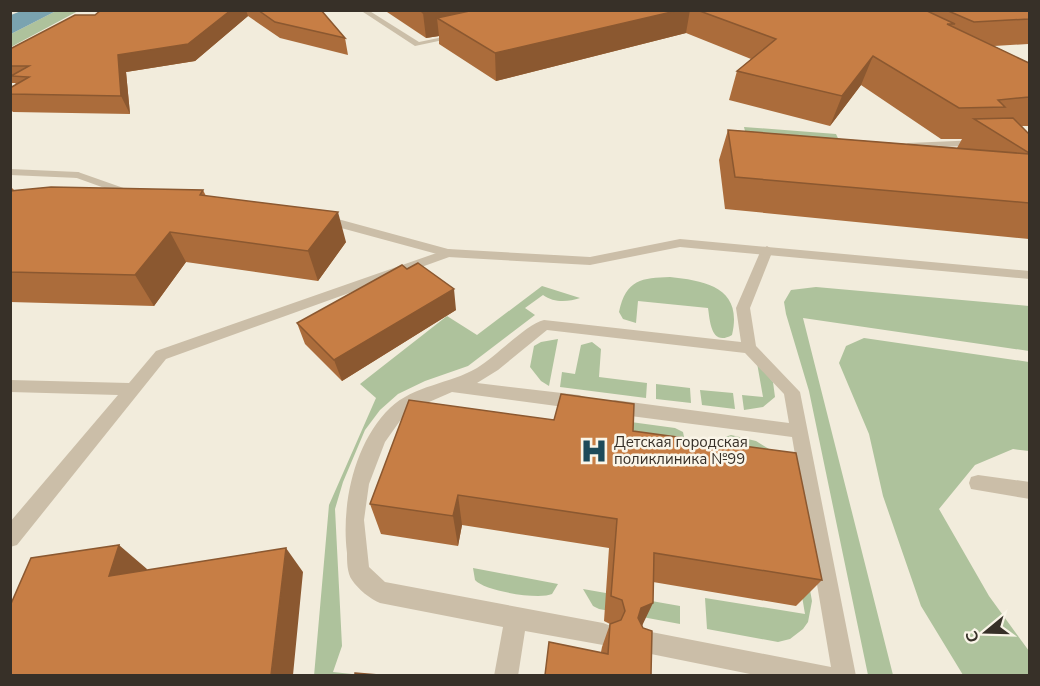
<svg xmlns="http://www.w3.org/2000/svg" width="1040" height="686" viewBox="0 0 1040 686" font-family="'Nunito Sans',sans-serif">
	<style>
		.green { fill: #aec29c }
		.water { fill: #7aa3b0 }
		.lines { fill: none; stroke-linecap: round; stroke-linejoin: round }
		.service { fill: #cbbea8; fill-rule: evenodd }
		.minor { fill: #cbbea8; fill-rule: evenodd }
		.wall { fill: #ab6c3b }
		.shaded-wall { fill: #8b5830 }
		.building { fill: #c77e45; stroke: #8b5830; stroke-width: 1.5 }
		.labels { text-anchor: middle; stroke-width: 5; stroke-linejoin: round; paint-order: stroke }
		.poi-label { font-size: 15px; fill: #373028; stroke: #faf5e8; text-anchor: start }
	</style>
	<rect width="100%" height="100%" fill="#f2ecdc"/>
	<path class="green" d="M 56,11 L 78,11 L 11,47 L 11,34 Z
		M 744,127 L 836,134 L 848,159 L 750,152 Z
		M 670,277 C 707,281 743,288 732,335 C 711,347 710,321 708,308 L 638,301 L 636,323 L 623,319 L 619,312 C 626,279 642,278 670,277 Z
		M 542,286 L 580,298 C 568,302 554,303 543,295 L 525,308 L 535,315 L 468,366 L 425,381 L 398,394 L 380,410 L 365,430 L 343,482 L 335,509 L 342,646 L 333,672 L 361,675 L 314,676 L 329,505 L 376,398 L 360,384 L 447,316 L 477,335 Z
		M 816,287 L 1029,306 L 1029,351 L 803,318 L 893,675 L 868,675 L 809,391 L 786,314 L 784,302 L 791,290 Z
		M 864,338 L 1029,362 L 1029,451 L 1013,449 L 975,465 L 939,509 L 989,596 L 1029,651 L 1029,675 L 963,675 L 921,606 L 883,496 L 869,434 L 839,363 L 846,346 Z
		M 558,339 L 549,386 L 541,381 L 530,367 L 534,346 L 541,342 Z
		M 592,342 L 601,349 L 599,377 L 647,383 L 646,398 L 560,387 L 562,372 L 575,374 L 581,345 Z
		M 757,363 L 773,382 L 775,397 L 763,407 L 744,410 L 742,395 L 763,397 Z
		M 656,384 L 690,388 L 691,403 L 656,399 Z
		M 700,390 L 733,393 L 735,409 L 702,405 Z
		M 616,420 L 675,428 L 683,432 L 684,437 L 626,442 Z
		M 731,435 L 756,441 L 769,449 L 790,478 L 812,601 L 808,622 L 803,629 L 790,639 L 778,642 L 707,629 L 705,598 L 805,614 L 782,479 L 682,452 Z
		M 473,568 L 558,584 L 552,594 C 539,600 484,591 475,580 Z
		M 583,589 L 680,606 L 680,624 L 599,609 L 593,606 Z"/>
	<path class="water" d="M 21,11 L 21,10 L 56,11 L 11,34 L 11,15 Z"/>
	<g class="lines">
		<path class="service" d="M 360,10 L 368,10 L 419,42 L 458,34 L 462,36 L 415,46 Z
			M 979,140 L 984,143 L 982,145 L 908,149 L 903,146 L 908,143 Z
			M 10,169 L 78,172 L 83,175 L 78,178 L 10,175 Z
			M 767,246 L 773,250 L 750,308 L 756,346 L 800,392 L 856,676 L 760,676 L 641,652 L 633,649 L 630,641 L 633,633 L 641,630 L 831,667 L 792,437 L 615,414 L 609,412 L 607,407 L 609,402 L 615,400 L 789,423 L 784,394 L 745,353 L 547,330 L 498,370 L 477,383 L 579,395 L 585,397 L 587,402 L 585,407 L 579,409 L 452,392 L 413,409 L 402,418 L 385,442 L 369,484 L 364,520 L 369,567 L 385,582 L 603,623 L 611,626 L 614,634 L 611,642 L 603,645 L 525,631 L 518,676 L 494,676 L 503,627 L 380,603 C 370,599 358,589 352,580 C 347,573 347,561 347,553 C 341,505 354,443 390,408 C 414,385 450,384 477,368 C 497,356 525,325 544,320 L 741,342 L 736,308 L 761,250 Z
			M 448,249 L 452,250 L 454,253 L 452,256 L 166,359 L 17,545 L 10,547 L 10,522 L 118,395 L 10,392 L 10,380 L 129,383 L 156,351 Z
			M 978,475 L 1030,482 L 1030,499 L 971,489 L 969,483 L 971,477 Z"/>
		<path class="minor" d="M 78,172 L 132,191 L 134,193 L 132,195 L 124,195 L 74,177 L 73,175 Z
			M 323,215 L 448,249 L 590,257 L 680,239 L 1030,271 L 1030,279 L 680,247 L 590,265 L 448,257 L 319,222 L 317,219 Z"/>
	</g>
	<path class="wall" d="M 101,10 L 321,10 L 345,38 L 348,55 L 280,38 L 248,16 L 195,61 L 126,72 L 130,114 L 13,112 L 10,109 L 10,88 L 16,84 L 15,83 L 10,83 L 10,49 L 95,15 Z
		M 384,10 L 1029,10 L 1029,42 L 1028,44 L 994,46 L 1029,63 L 1029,126 L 1022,126 L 1029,134 L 1029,239 L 725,209 L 719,160 L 728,130 L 957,148 L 962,139 L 941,139 L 861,85 L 830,126 L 729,100 L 737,71 L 751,59 L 686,33 L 496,81 L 439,44 L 439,36 L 426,38 Z
		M 10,186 L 14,190 L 203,190 L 206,196 L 346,242 L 318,281 L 186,262 L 154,306 L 10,302 Z
		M 407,269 L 456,310 L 342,381 L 305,344 L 297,323 Z
		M 633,431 L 822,580 L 796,606 L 653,582 L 642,626 L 651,675 L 601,652 L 602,647 L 610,624 L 604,621 L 609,548 L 462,525 L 458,546 L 381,534 L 370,504 Z"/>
	<path class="shaded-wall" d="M 231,10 L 246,10 L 248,16 L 195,61 L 126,72 L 130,114 L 121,96 L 118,55 Z
		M 434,10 L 557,10 L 437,18 L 439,36 L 426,38 L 423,13 Z
		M 680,10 L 690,10 L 686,33 L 496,81 L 495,53 Z
		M 873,56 L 861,85 L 830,126 L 842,96 Z
		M 338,212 L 346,242 L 318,281 L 308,251 Z
		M 170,232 L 186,262 L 154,306 L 135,275 Z
		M 454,289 L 456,310 L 342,381 L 334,360 Z
		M 458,495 L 462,525 L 458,546 L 453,516 Z
		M 119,545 L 147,569 L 138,599 L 109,576 Z
		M 286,548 L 303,572 L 293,675 L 271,675 Z
		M 653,603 L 641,628 L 631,632 L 641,608 Z"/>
	<path class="building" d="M 101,10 L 231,10 L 188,44 L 118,55 L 121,96 L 10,94 L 10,88 L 29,77 L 11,76 L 29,66 L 10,66 L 10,49 L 75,15 L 95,15 Z
		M 258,10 L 321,10 L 345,38 L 275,22 Z
		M 420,10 L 434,10 L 423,13 Z
		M 474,10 L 680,10 L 495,53 L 437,18 Z
		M 697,10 L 925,10 L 955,24 L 947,24 L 1029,63 L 1029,97 L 998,100 L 1005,107 L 959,108 L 873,56 L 842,96 L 737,71 L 776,39 Z
		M 946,10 L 1027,10 L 1029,11 L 1029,19 L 974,22 Z
		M 1013,118 L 1029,134 L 1029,153 L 974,119 Z
		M 728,130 L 1029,154 L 1029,203 L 735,177 Z
		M 51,187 L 203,190 L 200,195 L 338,212 L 308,251 L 170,232 L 135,275 L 10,272 L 10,191 Z
		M 418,263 L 454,289 L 334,360 L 297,323 L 402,265 L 407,269 Z
		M 561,394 L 634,404 L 633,431 L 796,453 L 822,580 L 654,553 L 653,603 L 641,608 L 638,618 L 643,628 L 652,631 L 651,675 L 545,675 L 549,642 L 608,654 L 610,624 L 621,620 L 625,611 L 622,600 L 611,596 L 617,519 L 458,495 L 453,516 L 370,504 L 409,400 L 554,420 Z
		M 119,545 L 109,576 L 286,548 L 271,675 L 10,675 L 10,606 L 31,558 Z
		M 355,673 L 379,675 L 355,675 Z"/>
	<defs>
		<symbol id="hospital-bare" viewBox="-9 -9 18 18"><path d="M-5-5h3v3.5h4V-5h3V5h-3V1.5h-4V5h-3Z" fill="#1d4a59" stroke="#faf5e8" stroke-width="2.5" paint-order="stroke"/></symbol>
	</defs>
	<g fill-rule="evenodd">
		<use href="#hospital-bare" x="575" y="432" width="38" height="38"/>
	</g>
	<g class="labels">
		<g class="poi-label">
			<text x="614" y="447">Детская городская<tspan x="614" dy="17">поликлиника №99</tspan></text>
		</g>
	</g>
	<rect width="1040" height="686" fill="none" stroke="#373028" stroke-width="24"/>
	<g transform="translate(986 632) rotate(251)" stroke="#faf5e8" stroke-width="4.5" paint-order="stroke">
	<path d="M0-4.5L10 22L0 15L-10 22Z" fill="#373028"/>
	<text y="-9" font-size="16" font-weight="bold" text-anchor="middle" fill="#373028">С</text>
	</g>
</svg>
